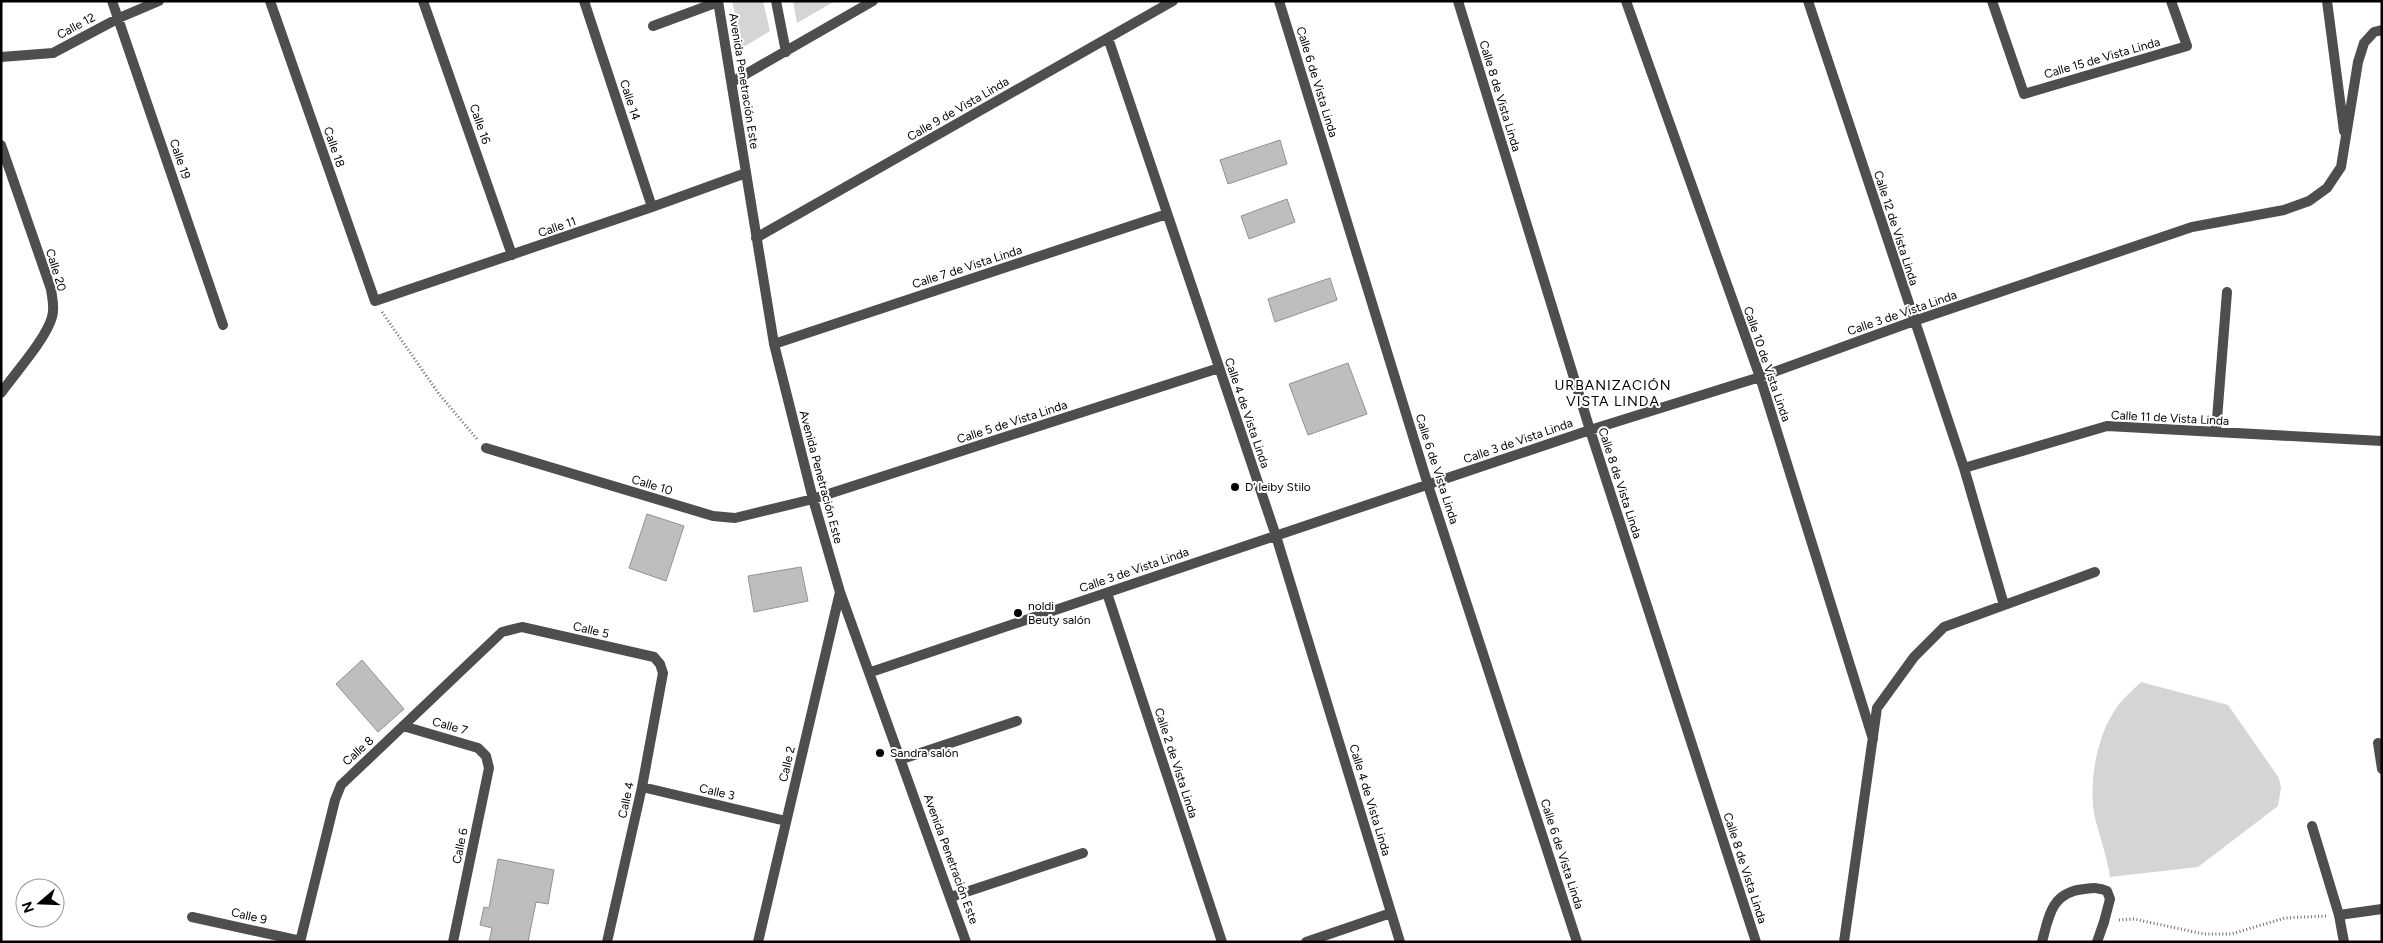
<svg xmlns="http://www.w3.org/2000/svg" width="2383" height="943" viewBox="0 0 2383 943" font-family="Figtree,sans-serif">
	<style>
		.green { fill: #d5d5d5 }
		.building { fill: #bebebe; stroke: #929292 }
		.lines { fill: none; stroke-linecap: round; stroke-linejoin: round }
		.path { stroke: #707070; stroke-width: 3; stroke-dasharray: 1 2.5; stroke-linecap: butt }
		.service { stroke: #4e4e4e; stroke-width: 10 }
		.minor { stroke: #4e4e4e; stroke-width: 10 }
		.poi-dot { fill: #000; stroke: #fff; stroke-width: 2 }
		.labels { text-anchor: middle; stroke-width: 4; stroke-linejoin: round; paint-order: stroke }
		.street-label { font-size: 12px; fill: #000; stroke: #fff }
		.poi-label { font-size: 12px; fill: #000; stroke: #fff; text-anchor: start }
		.neighbourhood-label { font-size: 14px; letter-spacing: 1px; fill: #000; stroke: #fff }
	</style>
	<rect width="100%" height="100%" fill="#fff"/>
	<path class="green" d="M 732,1 L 763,1 L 770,31 L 742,48 Z
		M 793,1 L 835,1 L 797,23 Z
		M 2141,682 L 2228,705 L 2279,778 L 2281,788 L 2278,806 L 2198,867 L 2110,877 C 2107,856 2100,838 2095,818 C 2088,786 2096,738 2115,710 C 2121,700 2132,691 2141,682 Z"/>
	<path class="building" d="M 1280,140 L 1287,164 L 1228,184 L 1220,160 Z
		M 1287,199 L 1295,222 L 1249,239 L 1241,216 Z
		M 1330,278 L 1337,300 L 1275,322 L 1268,299 Z
		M 1348,363 L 1367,414 L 1308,435 L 1289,384 Z
		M 647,514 L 684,526 L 666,581 L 629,568 Z
		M 801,567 L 808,601 L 754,612 L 748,576 Z
		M 362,660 L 404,709 L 378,732 L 336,684 Z
		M 498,859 L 554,870 L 548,904 L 536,902 L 528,942 L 489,942 L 492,928 L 480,925 L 484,907 L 489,908 Z"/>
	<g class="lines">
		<path class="path" d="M 382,312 L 439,394 L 477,439
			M 2119,920 L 2134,919 L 2204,934 L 2231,934 L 2285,918 L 2326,916"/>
		<path class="service" d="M 653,26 L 718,2
			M 2378,743 L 2382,769
			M 2312,826 L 2339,915 L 2382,909
			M 2042,942 C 2049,915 2052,892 2084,889 C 2093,888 2098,887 2107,891 L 2110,899 L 2104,922"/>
		<path class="minor" d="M 112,1 L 223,325
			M 270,1 L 375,301 L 652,207 L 746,173
			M 423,1 L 512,255
			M 584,1 L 652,207
			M 718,1 L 774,344 L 813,499 L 840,592 L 966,942
			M 776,1 L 786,52
			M 1279,1 L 1428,485 L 1577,942
			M 1458,1 L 1590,430 L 1756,942
			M 1626,1 L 1760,377 L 1873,739
			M 1808,1 L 1964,468 L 2004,605
			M 1992,1 L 2024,94 L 2187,46 L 2171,1
			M 2327,1 L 2344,131
			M 1108,38 L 1276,536 L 1400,942
			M 1,57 L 53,53 L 119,18 L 159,1
			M 732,82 L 873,1
			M 1,145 L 51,289 C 52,298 55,307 52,317 C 46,339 15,373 1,393
			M 756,238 L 1173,1
			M 774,344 L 1167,214
			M 2216,432 L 2227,292
			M 486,448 L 713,516 L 735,518 L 813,499 L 1219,368
			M 1964,468 L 2107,426 L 2382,441
			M 1107,593 L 1222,942
			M 871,672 L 1590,430 L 1760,377 L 1914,321 L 2192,227 L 2284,210 L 2309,201 L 2327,188 L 2341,167 L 2358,62 L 2364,43 L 2374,32 L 2382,30
			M 403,726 L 478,748 L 486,756 L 489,768 L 453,942
			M 902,759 L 1017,721
			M 642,787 L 786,821
			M 951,897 L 1083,853
			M 2339,915 L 2344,942
			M 192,917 L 301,941
			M 300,942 L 335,800 L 341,785 L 502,632 L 522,627 L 654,657 L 660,664 L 663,673 L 642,787 L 607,942
			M 758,942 L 840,592
			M 1306,942 L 1391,913
			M 1844,942 L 1877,708 L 1914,657 L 1944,627 L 2095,572
			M 2097,942 L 2104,922"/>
	</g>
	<g class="poi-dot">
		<circle cx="1235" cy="487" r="5"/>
		<circle cx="1018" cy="613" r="5"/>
		<circle cx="880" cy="753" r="5"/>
	</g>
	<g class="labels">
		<g class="street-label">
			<text transform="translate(76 26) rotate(-28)" y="4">Calle 12</text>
			<text transform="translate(2102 58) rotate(-16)" y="4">Calle 15 de Vista Linda</text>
			<text transform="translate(744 81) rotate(81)" y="4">Avenida Penetración Este</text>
			<text transform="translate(1317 82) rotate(73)" y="4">Calle 6 de Vista Linda</text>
			<text transform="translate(1500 96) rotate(73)" y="4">Calle 8 de Vista Linda</text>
			<text transform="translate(630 100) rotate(72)" y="4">Calle 14</text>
			<text transform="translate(958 109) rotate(-30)" y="4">Calle 9 de Vista Linda</text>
			<text transform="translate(480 124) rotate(71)" y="4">Calle 16</text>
			<text transform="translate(334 147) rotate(71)" y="4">Calle 18</text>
			<text transform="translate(180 159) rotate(71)" y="4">Calle 19</text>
			<text transform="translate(557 227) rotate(-19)" y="4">Calle 11</text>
			<text transform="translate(1896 228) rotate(72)" y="4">Calle 12 de Vista Linda</text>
			<text transform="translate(967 267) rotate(-18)" y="4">Calle 7 de Vista Linda</text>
			<text transform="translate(56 270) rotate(73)" y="4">Calle 20</text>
			<text transform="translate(1902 313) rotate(-19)" y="4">Calle 3 de Vista Linda</text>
			<text transform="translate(1767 364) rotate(71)" y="4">Calle 10 de Vista Linda</text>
			<text transform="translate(1247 413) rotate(71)" y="4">Calle 4 de Vista Linda</text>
			<text transform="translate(2170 418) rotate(3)" y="4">Calle 11 de Vista Linda</text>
			<text transform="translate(1012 422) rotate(-18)" y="4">Calle 5 de Vista Linda</text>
			<text transform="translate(1518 441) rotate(-19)" y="4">Calle 3 de Vista Linda</text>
			<text transform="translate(1437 469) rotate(72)" y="4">Calle 6 de Vista Linda</text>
			<text transform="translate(821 477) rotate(75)" y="4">Avenida Penetración Este</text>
			<text transform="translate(1620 483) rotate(72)" y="4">Calle 8 de Vista Linda</text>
			<text transform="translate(652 485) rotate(17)" y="4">Calle 10</text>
			<text transform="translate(1134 570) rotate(-19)" y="4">Calle 3 de Vista Linda</text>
			<text transform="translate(591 630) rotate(13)" y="4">Calle 5</text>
			<text transform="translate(450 726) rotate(16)" y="4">Calle 7</text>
			<text transform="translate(358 751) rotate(-42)" y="4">Calle 8</text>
			<text transform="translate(1176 763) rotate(72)" y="4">Calle 2 de Vista Linda</text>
			<text transform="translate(787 764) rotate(-77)" y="4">Calle 2</text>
			<text transform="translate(717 792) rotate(13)" y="4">Calle 3</text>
			<text transform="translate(626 800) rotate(-78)" y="4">Calle 4</text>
			<text transform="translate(1370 800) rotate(73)" y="4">Calle 4 de Vista Linda</text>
			<text transform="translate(460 846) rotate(-78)" y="4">Calle 6</text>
			<text transform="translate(1562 854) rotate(72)" y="4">Calle 6 de Vista Linda</text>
			<text transform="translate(951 859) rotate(70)" y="4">Avenida Penetración Este</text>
			<text transform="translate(1745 868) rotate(72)" y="4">Calle 8 de Vista Linda</text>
			<text transform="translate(249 916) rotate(13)" y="4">Calle 9</text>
		</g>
		<g class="poi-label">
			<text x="1245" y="491">D’ leiby Stilo</text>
			<text x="1028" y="610">noldi<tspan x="1028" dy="14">Beuty salón</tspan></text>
			<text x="890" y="757">Sandra salón</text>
		</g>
		<g class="neighbourhood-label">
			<text x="1613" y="390">URBANIZACIÓN<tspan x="1613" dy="16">VISTA LINDA</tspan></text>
		</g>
	</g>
	<rect width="2383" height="943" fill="none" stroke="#000000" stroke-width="5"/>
	<g transform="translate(40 903) rotate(251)"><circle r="24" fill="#ffffff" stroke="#999999"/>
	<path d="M0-4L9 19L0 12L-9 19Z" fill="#000000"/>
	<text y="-8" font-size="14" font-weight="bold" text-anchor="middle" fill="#000000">N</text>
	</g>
</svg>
